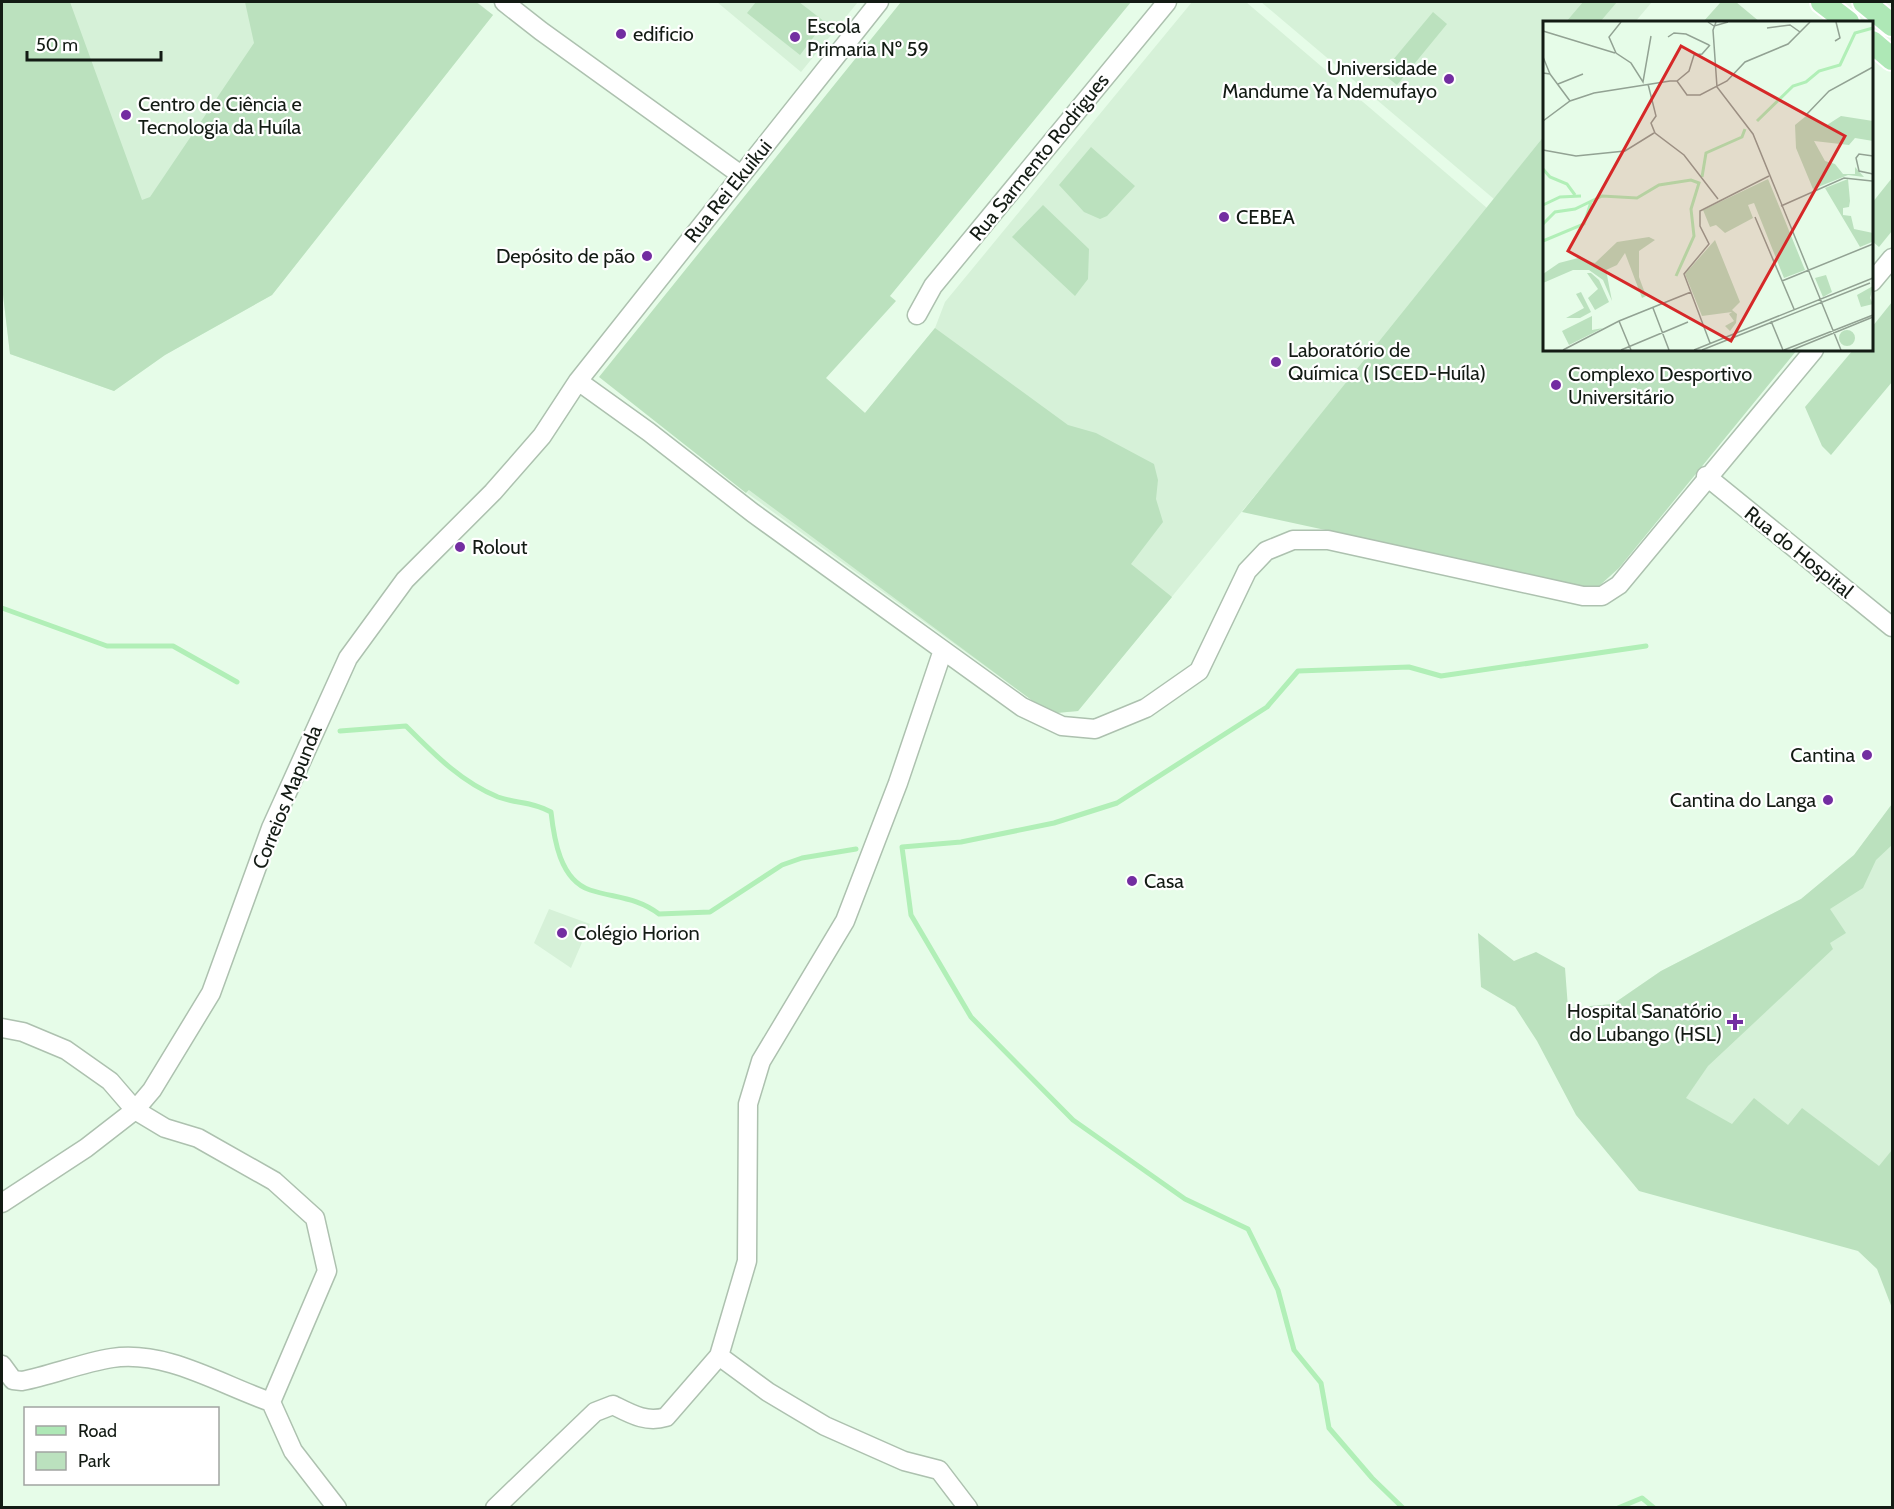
<svg xmlns="http://www.w3.org/2000/svg" width="1894" height="1509" viewBox="0 0 1894 1509" font-family="Cabin,sans-serif">
	<style>
		.built { fill: #d6f1d8 }
		.green { fill: #bbe1be }
		.lines { fill: none; stroke-linecap: round; stroke-linejoin: round }
		.stream { stroke: #b1efb7; stroke-width: 5 }
		.minor-casing { stroke: #adc1af; stroke-width: 21 }
		.major-casing { stroke: #fff; stroke-width: 26 }
		.minor { stroke: #fff; stroke-width: 18 }
		.major { stroke: #aee8b6; stroke-width: 22 }
		.poi-dot { fill: #732da1; stroke: #fff; stroke-width: 2 }
		.labels { text-anchor: middle; stroke-width: 4.5; stroke-linejoin: round; paint-order: stroke }
		.poi-label { font-size: 20px; fill: #131b14; stroke: #fff; text-anchor: start }
		.street-label { font-size: 20px; fill: #131b14; stroke: #fff }
		.inset-river { fill: none; stroke: #b1efb7; stroke-width: 3 }
		.inset-road { fill: none; stroke: #92a293; stroke-width: 1.5 }
		.view { fill: #d62828; fill-opacity: 0.15; stroke: #d62828; stroke-width: 3 }
		.inset-edge { fill: none; stroke: #131b14; stroke-width: 3 }
	</style>
	<rect width="100%" height="100%" fill="#e6fce8"/>
	<path class="built" d="M 2,2 L 477,2 L 493,15 L 272,295 L 165,355 L 114,391 L 10,354 L 2,286 Z
		M 717,2 L 858,2 L 801,72 Z
		M 1192,2 L 1246,2 L 1487,208 L 1367,359 L 1078,711 L 1056,713 L 1037,704 L 747,493 L 833,385 L 865,413 L 935,328 L 945,302 Z
		M 1261,2 L 1652,2 L 1635,22 L 1544,22 L 1544,136 L 1494,199 Z
		M 1892,804 L 1892,1217 L 1685,1098 L 1568,1008 L 1613,1004 L 1661,971 L 1801,899 L 1854,855 Z
		M 549,909 L 590,924 L 571,968 L 534,943 Z"/>
	<path class="green" d="M 2,2 L 70,2 L 142,200 L 150,197 L 254,43 L 245,2 L 476,2 L 493,15 L 272,295 L 165,355 L 114,391 L 10,354 L 2,286 Z
		M 756,2 L 799,2 L 825,22 L 800,55 L 747,13 Z
		M 901,2 L 1131,2 L 890,296 L 896,301 L 826,378 L 865,413 L 935,328 L 1068,425 L 1096,433 L 1154,464 L 1158,480 L 1156,499 L 1163,522 L 1131,564 L 1172,597 L 1078,711 L 1056,713 L 1037,704 L 749,490 L 746,493 L 599,377 Z
		M 1583,2 L 1617,2 L 1600,22 L 1566,22 Z
		M 1726,2 L 1736,2 L 1760,22 L 1703,22 L 1720,3 Z
		M 1433,12 L 1447,24 L 1397,85 L 1382,73 Z
		M 1544,136 L 1544,350 L 1797,350 L 1619,568 L 1599,586 L 1588,587 L 1242,512 Z
		M 1091,147 L 1135,186 L 1107,216 L 1100,219 L 1084,212 L 1059,185 Z
		M 1892,178 L 1892,231 L 1879,247 L 1872,241 L 1872,203 Z
		M 1043,205 L 1089,249 L 1088,279 L 1075,296 L 1012,237 Z
		M 1892,302 L 1892,382 L 1831,455 L 1822,446 L 1805,407 L 1853,350 L 1872,350 L 1872,327 Z
		M 1892,804 L 1892,845 L 1876,860 L 1863,888 L 1830,909 L 1846,933 L 1830,943 L 1833,949 L 1708,1066 L 1686,1098 L 1732,1124 L 1754,1098 L 1788,1125 L 1802,1108 L 1879,1166 L 1892,1150 L 1892,1308 L 1877,1269 L 1858,1251 L 1639,1191 L 1576,1115 L 1537,1041 L 1515,1007 L 1481,987 L 1478,933 L 1514,961 L 1536,952 L 1565,968 L 1568,1008 L 1613,1004 L 1661,971 L 1801,899 L 1854,855 Z"/>
	<g class="lines">
		<path class="stream" d="M 2,608 L 107,646 L 173,646 L 237,682
			M 340,731 L 406,726 C 434,754 461,782 498,797 C 517,804 531,801 551,812 C 554,839 560,880 590,890 C 615,898 637,897 659,914 L 710,912 L 782,865 L 802,858 L 856,849
			M 1403,1508 L 1372,1478 L 1329,1428 L 1321,1383 L 1294,1350 L 1278,1290 L 1248,1229 L 1185,1199 L 1073,1120 L 971,1017 L 911,915 L 902,847 L 961,842 L 1054,823 L 1117,803 L 1267,707 L 1298,671 L 1409,667 L 1441,676 L 1646,646
			M 1618,1508 L 1642,1498 L 1654,1508"/>
		<defs>
			<path id="minor" d="M 504,2 L 541,31 L 741,175
				M 1872,282 L 1892,258
				M 917,315 L 933,286 L 1167,2
				M 578,381 L 649,432 L 753,513 L 1022,707 L 1062,726 L 1095,729 L 1146,708 L 1199,671 L 1247,571 L 1266,551 L 1293,540 L 1328,540 L 1583,596 L 1602,596 L 1619,585 L 1814,350
				M 1706,476 L 1892,627
				M 2,1028 L 23,1032 L 66,1050 L 110,1081 L 135,1110 L 165,1128 L 198,1138 L 274,1181 L 315,1218 L 327,1271 L 271,1402 L 293,1451 L 337,1508
				M 2,1203 L 86,1148 L 135,1110 L 152,1090 L 211,993 L 271,828 L 348,658 L 405,580 L 493,492 L 542,436 L 578,381 L 879,2
				M 719,1356 L 768,1392 L 825,1426 L 904,1461 L 939,1470 L 968,1508
				M 2,1365 L 13,1380 L 22,1381 C 52,1375 81,1363 112,1358 C 167,1350 221,1385 271,1402
				M 495,1508 L 595,1412 L 613,1405 C 631,1414 646,1423 666,1417 L 719,1356 L 747,1261 L 748,1104 L 761,1061 L 845,921 L 898,783 L 943,650"/>
			<path id="major" d="M 1822,2 L 1848,22
				M 1864,2 L 1892,25
				M 1872,42 L 1892,59"/>
		</defs>
		<use href="#minor" class="minor-casing"/>
		<use href="#major" class="major-casing"/>
		<use href="#minor" class="minor"/>
		<use href="#major" class="major"/>
	</g>
	<g class="poi-dot">
		<circle cx="621" cy="34" r="6"/>
		<circle cx="795" cy="37" r="6"/>
		<circle cx="1449" cy="79" r="6"/>
		<circle cx="126" cy="115" r="6"/>
		<circle cx="1224" cy="217" r="6"/>
		<circle cx="647" cy="256" r="6"/>
		<circle cx="1276" cy="362" r="6"/>
		<circle cx="1556" cy="385" r="6"/>
		<circle cx="460" cy="547" r="6"/>
		<circle cx="1867" cy="755" r="6"/>
		<circle cx="1828" cy="800" r="6"/>
		<circle cx="1132" cy="881" r="6"/>
		<circle cx="562" cy="933" r="6"/>
		<path d="M1732 1013h6v6h6v6h-6v6h-6v-6h-6v-6h6z"/>
	</g>
	<g class="labels">
		<g class="poi-label">
			<text x="807" y="33">Escola<tspan x="807" dy="23">Primaria Nº 59</tspan></text>
			<text x="633" y="41">edificio</text>
			<text x="1437" y="75" text-anchor="end">Universidade<tspan x="1437" dy="23">Mandume Ya Ndemufayo</tspan></text>
			<text x="138" y="111">Centro de Ciência e<tspan x="138" dy="23">Tecnologia da Huíla</tspan></text>
			<text x="1236" y="224">CEBEA</text>
			<text x="635" y="263" text-anchor="end">Depósito de pão</text>
			<text x="1288" y="357">Laboratório de<tspan x="1288" dy="23">Química ( ISCED-Huíla)</tspan></text>
			<text x="1568" y="381">Complexo Desportivo<tspan x="1568" dy="23">Universitário</tspan></text>
			<text x="472" y="554">Rolout</text>
			<text x="1855" y="762" text-anchor="end">Cantina</text>
			<text x="1816" y="807" text-anchor="end">Cantina do Langa</text>
			<text x="1144" y="888">Casa</text>
			<text x="574" y="940">Colégio Horion</text>
			<text x="1722" y="1018" text-anchor="end">Hospital Sanatório<tspan x="1722" dy="23">do Lubango (HSL)</tspan></text>
		</g>
		<g class="street-label">
			<text transform="translate(1039 157) rotate(-51)" y="7">Rua Sarmento Rodrigues</text>
			<text transform="translate(728 191) rotate(-51)" y="7">Rua Rei Ekuikui</text>
			<text transform="translate(1799 552) rotate(39)" y="7">Rua do Hospital</text>
			<text transform="translate(287 797) rotate(-68)" y="7">Correios Mapunda</text>
		</g>
	</g>
	<g transform="translate(1543 21)">
		<rect width="330" height="330" fill="#e6fce8"/>
		<path d="M 263,95 L 284,104 L 298,95 L 330,100 L 330,120 L 312,117 L 306,124 L 271,120 L 282,140 L 292,143 L 300,153 L 312,153 L 312,146 L 321,156 L 305,154 L 270,168 L 253,127 L 252,104 ZM 225,158 L 262,249 L 241,257 L 211,182 L 205,184 L 210,197 L 182,212 L 173,204 L 167,206 L 160,189 ZM 305,158 L 307,180 L 306,186 L 300,187 L 300,194 L 308,195 L 311,208 L 330,212 L 329,221 L 317,226 L 282,167 ZM 106,216 L 112,219 L 96,230 L 96,256 L 103,275 L 99,277 L 82,232 L 74,244 L 63,249 L 69,280 L 60,259 L 46,249 L 30,249 L 0,262 L 0,253 L 16,242 L 35,237 L 52,242 L 74,221 ZM 172,219 L 197,281 L 189,289 L 194,293 L 193,302 L 187,310 L 182,305 L 191,300 L 186,293 L 189,291 L 159,295 L 142,253 ZM 44,252 L 48,252 L 56,259 L 66,281 L 52,289 L 45,277 L 55,268 ZM 283,254 L 289,271 L 280,276 L 272,257 ZM 330,265 L 327,277 L 330,283 L 318,286 L 314,274 ZM 38,271 L 48,291 L 37,297 L 23,297 L 41,287 L 33,273 ZM 49,295 L 49,309 L 60,307 L 26,324 L 19,310 ZM296 317a8 8 0 1 1 16 0a8 8 0 1 1-16 0Z" fill="#bbe1be"/>
		<path class="inset-river" d="M 214,100 L 250,65 L 263,61 L 276,50 L 297,44 L 312,12 L 330,7M 0,148 L 7,156 L 24,163 L 32,174M 159,156 L 163,132 L 199,116 L 202,108M 0,184 L 17,176 L 38,175M 0,203 L 12,191 L 32,188 L 59,175 L 94,177 L 116,164 L 148,159 L 156,162 L 148,188 L 151,215 L 133,255M 0,220 L 41,203 L 48,181"/>
		<path class="inset-road" d="M 78,1 L 66,16 L 73,32 L 88,42 L 100,61 L 108,15M 165,1 L 171,5 L 185,1M 173,1 L 170,9 L 174,66 L 210,113 L 298,329M 224,7 L 247,4 L 257,11M 0,10 L 72,32M 125,16 L 131,12 L 143,13 L 166,24M 292,20 L 297,17 L 293,1M 0,36 L 7,53M 0,52 L 7,53 L 27,80M 134,60 L 146,50 L 151,34 L 159,33 L 167,24M 15,63 L 40,53M 105,63 L 113,95 L 108,102 L 112,112 L 141,134 L 175,178M 263,94 L 286,70 L 330,46M 0,100 L 27,80 L 51,72 L 127,60 L 134,60 L 144,74 L 157,74 L 184,60 L 202,41 L 245,23 L 267,1M 0,129 L 33,135 L 82,130 L 111,112M 330,135 L 316,133 L 313,137 L 316,150 L 330,153M 238,185 L 301,157 L 329,160M 212,196 L 251,288M 239,260 L 330,223M 110,287 L 126,329M 76,300 L 88,329M 228,300 L 240,329M 167,322 L 141,253 L 166,223 L 157,205 L 157,190 L 226,155M 20,329 L 76,300 L 148,271M 78,329 L 145,301M 151,329 L 330,257M 159,329 L 327,262M 241,329 L 330,294M 249,329 L 330,296"/>
		<path class="view" d="M 138,25 L 302,115 L 188,320 L 25,230 Z"/>
		<rect width="330" height="330" class="inset-edge"/>
	</g>
	<rect width="1894" height="1509" fill="none" stroke="#131b14" stroke-width="6"/>
	<rect x="24" y="1407" width="195" height="78" fill="#ffffff" stroke="#a1a4a1" stroke-width="1.5"/>
	<rect x="36" y="1426" width="30" height="9" fill="#aee8b6" stroke="#a1a4a1" stroke-width="1.5"/>
	<text x="78" y="1437" font-size="18" fill="#131b14">Road</text>
	<rect x="36" y="1452" width="30" height="18" fill="#bbe1be" stroke="#a1a4a1" stroke-width="1.5"/>
	<text x="78" y="1467" font-size="18" fill="#131b14">Park</text>
	<path d="M27 51v9h134v-9" fill="none" stroke="#131b14" stroke-width="3"/>
	<text x="36" y="51" font-size="18" fill="#131b14" stroke="#ffffff" stroke-width="4.5" paint-order="stroke">50 m</text>
</svg>
